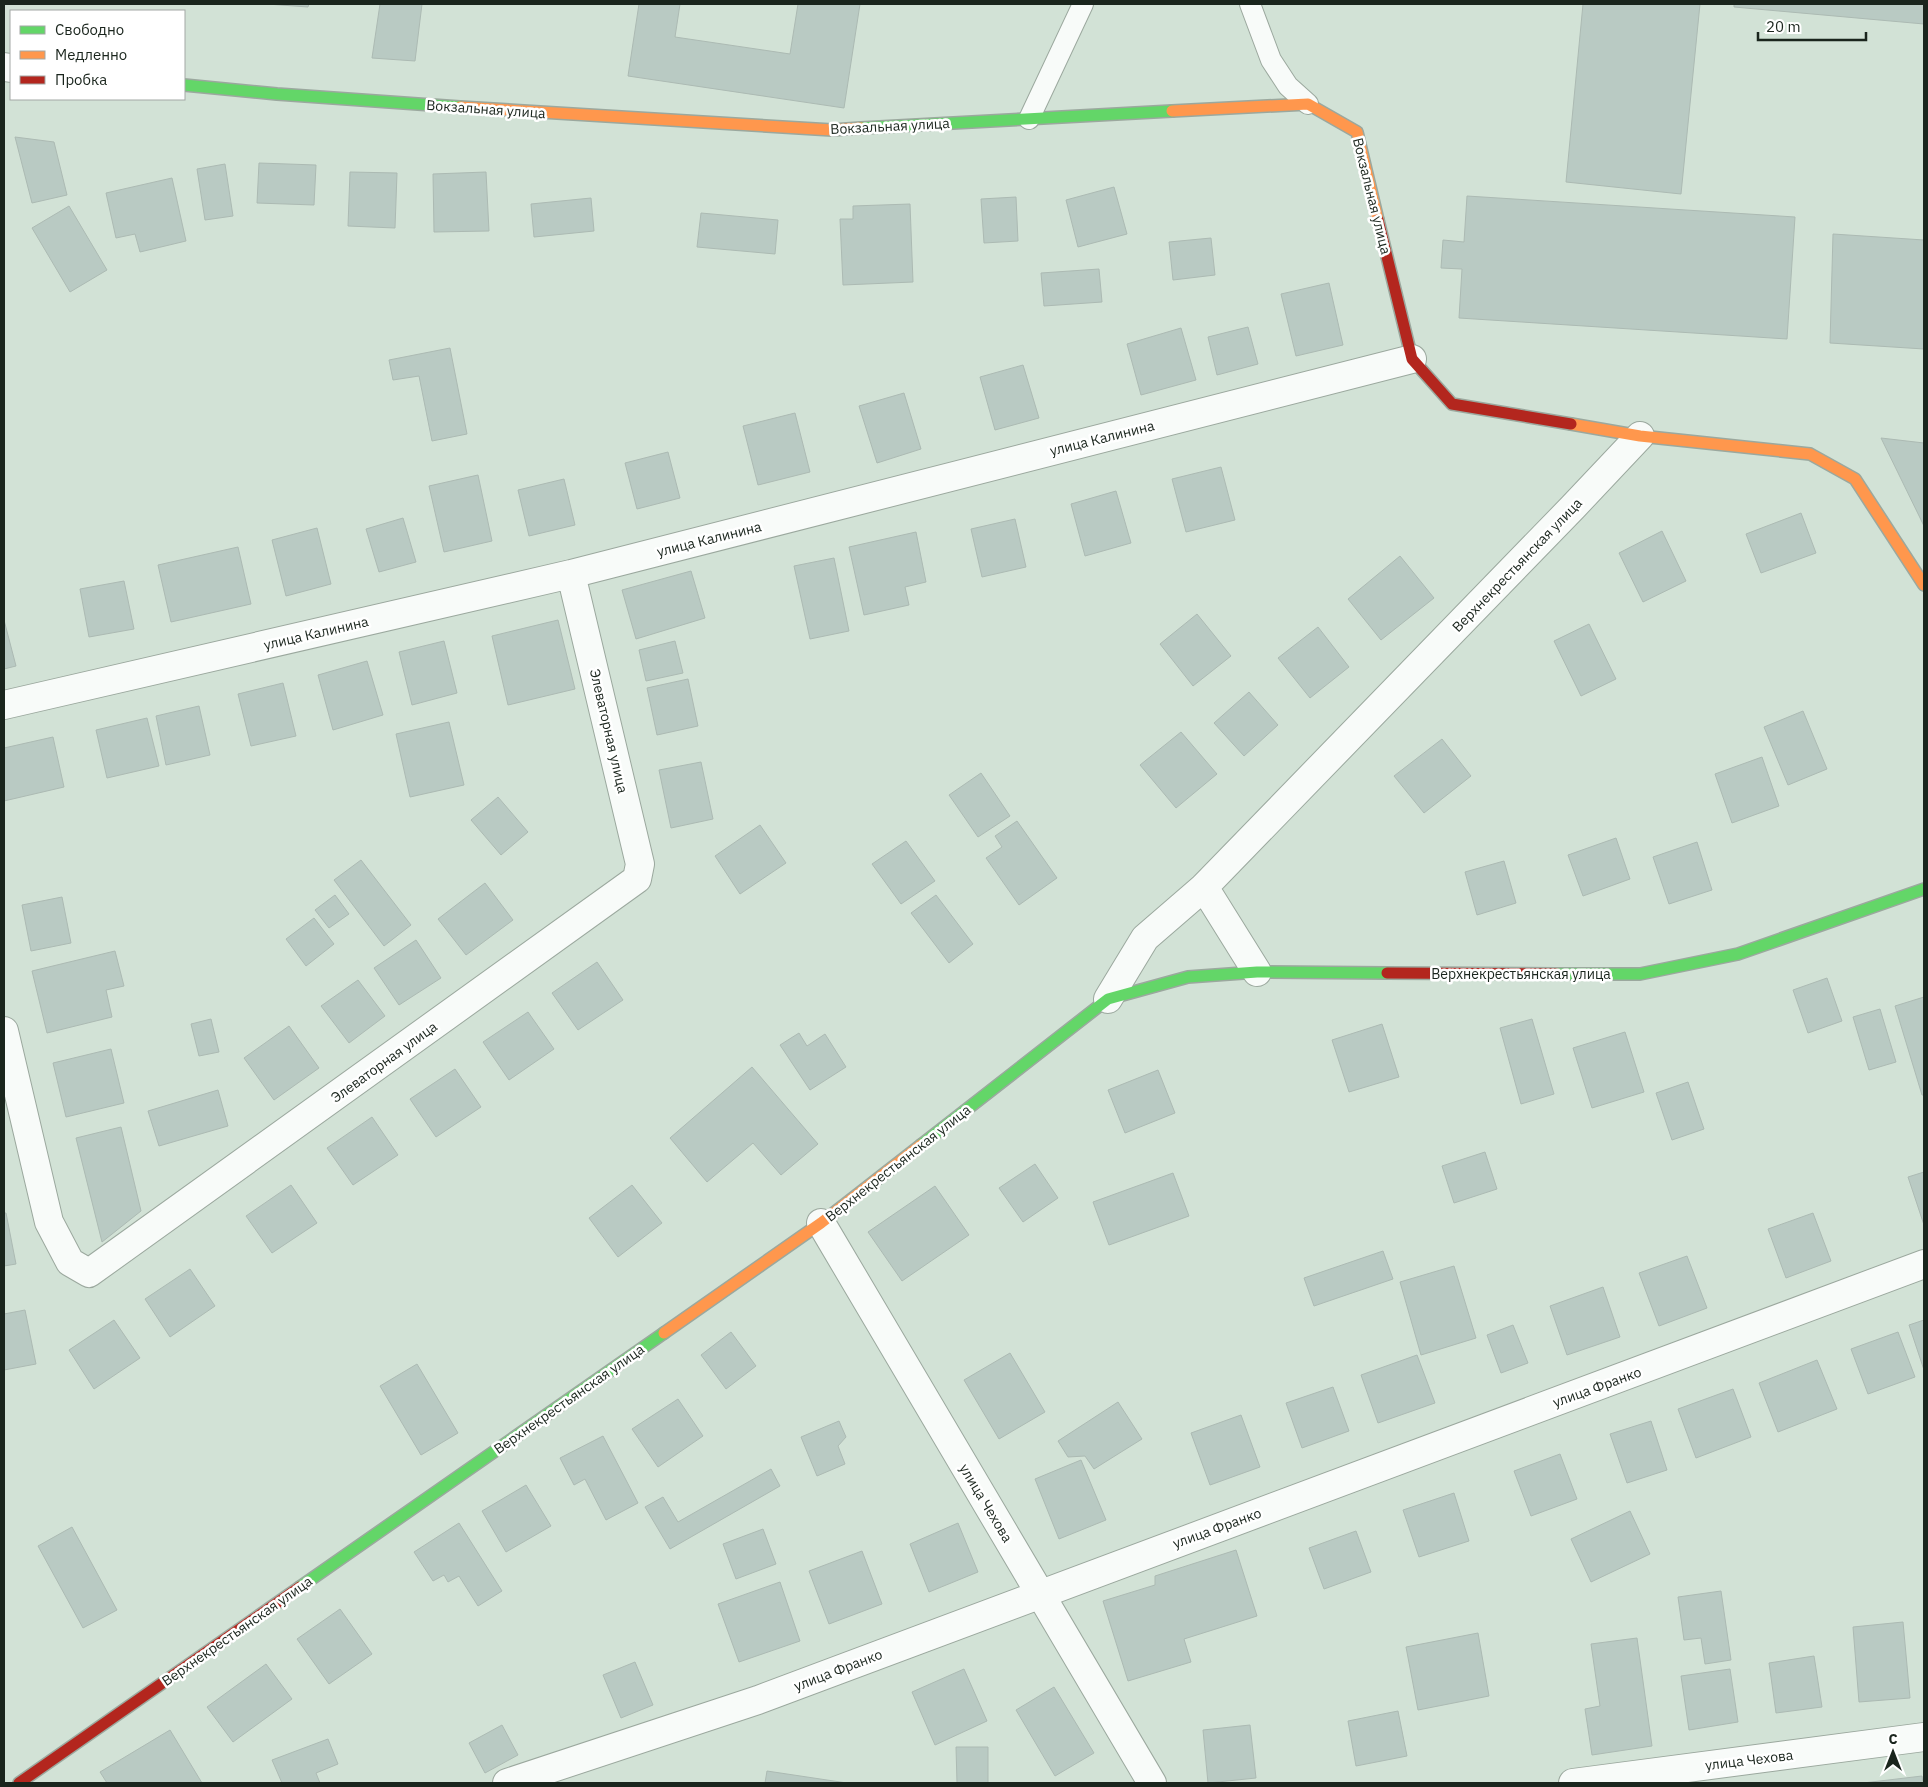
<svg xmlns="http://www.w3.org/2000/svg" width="1928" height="1787" viewBox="0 0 1928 1787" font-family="'IBM Plex Sans',sans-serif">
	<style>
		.building { fill: #b9cac3; stroke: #acbab3 }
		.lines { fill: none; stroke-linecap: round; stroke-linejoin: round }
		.lane-casing { stroke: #9ba89e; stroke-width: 22 }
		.street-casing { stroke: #9ba89e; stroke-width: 30 }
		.fast-casing { stroke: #9ba89e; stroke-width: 14 }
		.slow-casing { stroke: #9ba89e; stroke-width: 14 }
		.jam-casing { stroke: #9ba89e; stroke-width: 14 }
		.lane { stroke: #f8fbf9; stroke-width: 20 }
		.street { stroke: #f8fbf9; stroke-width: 28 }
		.fast { stroke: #63d668; stroke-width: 11 }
		.slow { stroke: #ff974d; stroke-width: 11 }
		.jam { stroke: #b3261e; stroke-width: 11 }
		.labels { text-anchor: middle; stroke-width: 5; stroke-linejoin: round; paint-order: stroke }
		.street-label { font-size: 14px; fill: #1a251d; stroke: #fff }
	</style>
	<rect width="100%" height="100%" fill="#d2e2d6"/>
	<path class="building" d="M 267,4 L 309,4 L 308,7 Z
		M 380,4 L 422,4 L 415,61 L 372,58 Z
		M 639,4 L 680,4 L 675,37 L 790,54 L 798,4 L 860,4 L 844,108 L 628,76 Z
		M 1583,4 L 1700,4 L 1681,194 L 1566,182 Z
		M 1734,4 L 1924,4 L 1924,24 L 1734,7 Z
		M 15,137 L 54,142 L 67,195 L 32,203 Z
		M 259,163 L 316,165 L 314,205 L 257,203 Z
		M 225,164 L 233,216 L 205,220 L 197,169 Z
		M 350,172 L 397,173 L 395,228 L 348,226 Z
		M 486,172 L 489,231 L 434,232 L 433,174 Z
		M 172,178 L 186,241 L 140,252 L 135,234 L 116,238 L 106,193 Z
		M 1114,187 L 1127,234 L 1078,247 L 1066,200 Z
		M 1467,196 L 1795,217 L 1787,339 L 1459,318 L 1462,269 L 1441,268 L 1443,240 L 1464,242 Z
		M 1016,197 L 1018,241 L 984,243 L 981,199 Z
		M 591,198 L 594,231 L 534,237 L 531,204 Z
		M 910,204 L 913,282 L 843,285 L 840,219 L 853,219 L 853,206 Z
		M 69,206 L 107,270 L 70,292 L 32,228 Z
		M 701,213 L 778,220 L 775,254 L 697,247 Z
		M 1833,234 L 1924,240 L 1924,349 L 1830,343 Z
		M 1211,238 L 1215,275 L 1173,280 L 1169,242 Z
		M 1099,269 L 1102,302 L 1044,306 L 1041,273 Z
		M 1329,283 L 1343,345 L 1296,356 L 1281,294 Z
		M 1248,327 L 1258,364 L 1217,375 L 1208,337 Z
		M 1181,328 L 1196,380 L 1141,395 L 1127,344 Z
		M 450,348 L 467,434 L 432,441 L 419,376 L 393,380 L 389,360 Z
		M 1023,365 L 1039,418 L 995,430 L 980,377 Z
		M 904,393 L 921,449 L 877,463 L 859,406 Z
		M 795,413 L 810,472 L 758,485 L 743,426 Z
		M 1881,438 L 1924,443 L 1924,526 Z
		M 668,452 L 680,498 L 637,509 L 625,463 Z
		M 1221,467 L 1235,520 L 1186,532 L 1172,479 Z
		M 478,475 L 492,541 L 444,552 L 429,486 Z
		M 564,479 L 575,525 L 529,536 L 518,490 Z
		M 1116,491 L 1131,543 L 1085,556 L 1071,504 Z
		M 1801,513 L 1816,553 L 1761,573 L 1746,534 Z
		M 403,518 L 416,562 L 379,572 L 366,529 Z
		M 1015,519 L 1026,567 L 982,577 L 971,529 Z
		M 317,528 L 331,584 L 286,596 L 272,540 Z
		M 1662,531 L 1686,581 L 1643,602 L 1619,553 Z
		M 916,532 L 926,582 L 905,587 L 909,605 L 864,615 L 849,547 Z
		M 238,547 L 251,604 L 171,622 L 158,565 Z
		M 1400,556 L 1434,598 L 1381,640 L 1348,599 Z
		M 834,558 L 849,631 L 810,639 L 794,566 Z
		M 691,571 L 705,618 L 636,639 L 622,590 Z
		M 124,581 L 134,629 L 89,637 L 80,589 Z
		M 1197,614 L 1231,656 L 1193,686 L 1160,644 Z
		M 4,620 L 16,666 L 4,669 Z
		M 558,620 L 575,689 L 508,705 L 492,636 Z
		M 1589,624 L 1616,679 L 1581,696 L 1554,641 Z
		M 1318,627 L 1349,667 L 1310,698 L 1278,658 Z
		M 444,641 L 457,693 L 412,705 L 399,652 Z
		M 675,641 L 683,673 L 646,681 L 639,650 Z
		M 367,661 L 383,715 L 333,730 L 318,675 Z
		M 688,679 L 698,726 L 657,735 L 647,688 Z
		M 283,683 L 296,736 L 251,746 L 238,694 Z
		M 1249,692 L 1278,725 L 1244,756 L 1214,723 Z
		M 199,706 L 210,755 L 166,765 L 156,716 Z
		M 1803,711 L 1827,769 L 1788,785 L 1764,727 Z
		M 147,718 L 159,766 L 107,778 L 96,730 Z
		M 449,722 L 464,785 L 410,797 L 396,734 Z
		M 1181,732 L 1217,774 L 1176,808 L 1140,765 Z
		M 53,737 L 64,787 L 4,801 L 4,748 Z
		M 1442,739 L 1471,776 L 1424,813 L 1394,776 Z
		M 1762,757 L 1779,806 L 1732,823 L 1715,774 Z
		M 701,762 L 713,819 L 671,828 L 659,770 Z
		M 981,773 L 1010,816 L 978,837 L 949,795 Z
		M 498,797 L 528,832 L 501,855 L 471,820 Z
		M 1017,821 L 1057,878 L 1019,905 L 986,858 L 1002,847 L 995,836 Z
		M 760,825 L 786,863 L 740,894 L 715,856 Z
		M 1616,838 L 1630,879 L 1583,896 L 1568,855 Z
		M 906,841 L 935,881 L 901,904 L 872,864 Z
		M 1697,842 L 1712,890 L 1669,904 L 1653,857 Z
		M 361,860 L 411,925 L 384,946 L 334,880 Z
		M 1504,861 L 1516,903 L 1477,915 L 1465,872 Z
		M 485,883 L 513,920 L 466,955 L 438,919 Z
		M 335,895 L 349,914 L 329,928 L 315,910 Z
		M 936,895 L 973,944 L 949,963 L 911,913 Z
		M 62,897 L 71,943 L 31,951 L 22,905 Z
		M 314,918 L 334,944 L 306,966 L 286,939 Z
		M 416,940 L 441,978 L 399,1005 L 374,968 Z
		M 115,951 L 124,986 L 106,990 L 112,1017 L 47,1033 L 32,971 Z
		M 597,962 L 623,1000 L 578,1030 L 552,993 Z
		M 1827,978 L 1842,1021 L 1808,1033 L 1793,990 Z
		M 358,980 L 385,1016 L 349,1043 L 321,1006 Z
		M 1924,997 L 1924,1095 L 1922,1095 L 1895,1006 Z
		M 1880,1009 L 1896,1062 L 1869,1070 L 1853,1017 Z
		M 528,1012 L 554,1049 L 509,1080 L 483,1042 Z
		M 211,1019 L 219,1052 L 199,1056 L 191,1024 Z
		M 1532,1019 L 1554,1094 L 1521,1104 L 1500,1028 Z
		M 1382,1024 L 1399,1077 L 1349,1092 L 1332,1040 Z
		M 289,1026 L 319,1068 L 274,1100 L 244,1058 Z
		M 1625,1032 L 1644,1092 L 1592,1108 L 1573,1048 Z
		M 799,1033 L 807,1046 L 825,1034 L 846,1067 L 810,1090 L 780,1045 Z
		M 111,1049 L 124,1103 L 66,1117 L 53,1063 Z
		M 752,1067 L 818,1144 L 781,1175 L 753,1143 L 707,1182 L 670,1138 Z
		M 455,1069 L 481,1107 L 436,1137 L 410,1099 Z
		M 1158,1070 L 1175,1113 L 1125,1133 L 1108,1090 Z
		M 1688,1082 L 1704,1129 L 1672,1140 L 1656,1093 Z
		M 218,1090 L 228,1126 L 159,1146 L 148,1111 Z
		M 372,1117 L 398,1155 L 353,1185 L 327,1148 Z
		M 121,1127 L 141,1211 L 102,1242 L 76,1138 Z
		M 1485,1152 L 1497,1189 L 1454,1203 L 1442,1166 Z
		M 1035,1164 L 1058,1198 L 1023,1222 L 999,1188 Z
		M 1924,1172 L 1924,1225 L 1908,1177 Z
		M 1173,1173 L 1189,1216 L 1109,1245 L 1093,1202 Z
		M 291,1185 L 317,1223 L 272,1253 L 246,1216 Z
		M 632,1185 L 662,1223 L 618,1257 L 589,1218 Z
		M 935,1186 L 969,1235 L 902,1281 L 868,1232 Z
		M 4,1213 L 6,1213 L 16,1264 L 4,1266 Z
		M 1813,1213 L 1831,1261 L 1786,1278 L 1768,1229 Z
		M 1383,1251 L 1393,1279 L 1314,1306 L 1304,1278 Z
		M 1687,1256 L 1707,1308 L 1659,1326 L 1639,1273 Z
		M 1454,1266 L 1476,1338 L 1421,1355 L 1400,1282 Z
		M 190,1269 L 215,1306 L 170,1337 L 145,1299 Z
		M 1603,1287 L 1620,1337 L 1567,1355 L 1550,1306 Z
		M 25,1310 L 36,1364 L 4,1370 L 4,1314 Z
		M 114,1320 L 140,1358 L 94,1389 L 69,1350 Z
		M 1924,1320 L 1924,1370 L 1909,1325 Z
		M 1513,1325 L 1528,1363 L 1501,1373 L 1487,1335 Z
		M 731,1332 L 756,1366 L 726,1389 L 701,1355 Z
		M 1898,1332 L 1915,1377 L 1868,1394 L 1851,1349 Z
		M 1010,1353 L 1045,1412 L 999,1439 L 964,1380 Z
		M 1417,1355 L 1435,1403 L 1378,1423 L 1361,1375 Z
		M 1817,1360 L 1837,1409 L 1778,1432 L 1759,1383 Z
		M 417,1364 L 458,1433 L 421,1455 L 380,1386 Z
		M 1333,1387 L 1349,1431 L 1302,1448 L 1286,1403 Z
		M 1733,1389 L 1751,1437 L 1696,1458 L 1678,1409 Z
		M 678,1399 L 703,1436 L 658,1467 L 632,1429 Z
		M 1118,1402 L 1142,1439 L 1094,1469 L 1085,1456 L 1068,1457 L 1058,1441 Z
		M 1241,1415 L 1260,1467 L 1210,1485 L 1191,1433 Z
		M 839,1421 L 846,1437 L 838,1446 L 845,1464 L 817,1476 L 801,1437 Z
		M 1651,1421 L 1667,1470 L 1627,1483 L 1610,1434 Z
		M 603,1436 L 638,1503 L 606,1520 L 585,1479 L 574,1485 L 560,1458 Z
		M 1560,1454 L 1577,1499 L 1531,1516 L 1514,1471 Z
		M 1081,1460 L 1106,1520 L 1059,1539 L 1035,1479 Z
		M 771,1469 L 780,1486 L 670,1549 L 645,1507 L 663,1497 L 678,1522 Z
		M 526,1485 L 551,1526 L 506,1552 L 482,1511 Z
		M 1454,1493 L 1469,1541 L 1419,1557 L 1403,1510 Z
		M 1630,1511 L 1650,1554 L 1591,1582 L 1571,1539 Z
		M 459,1523 L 502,1591 L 478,1606 L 459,1576 L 448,1582 L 444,1575 L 433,1581 L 414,1552 Z
		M 958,1523 L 978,1572 L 929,1592 L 910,1544 Z
		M 72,1527 L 117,1610 L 83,1628 L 38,1546 Z
		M 763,1529 L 776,1564 L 736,1579 L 723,1544 Z
		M 1356,1531 L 1371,1572 L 1324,1589 L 1309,1548 Z
		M 1236,1550 L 1257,1616 L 1184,1639 L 1191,1662 L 1128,1681 L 1103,1601 L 1155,1585 L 1155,1576 Z
		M 862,1551 L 882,1604 L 829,1624 L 809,1571 Z
		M 780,1582 L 800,1641 L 739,1662 L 718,1604 Z
		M 1721,1591 L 1731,1660 L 1705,1664 L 1701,1638 L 1684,1640 L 1678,1597 Z
		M 340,1609 L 372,1654 L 329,1684 L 297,1639 Z
		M 1903,1622 L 1910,1698 L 1859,1702 L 1853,1627 Z
		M 1478,1633 L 1489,1696 L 1418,1710 L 1406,1647 Z
		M 1637,1638 L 1652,1746 L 1592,1755 L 1585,1709 L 1600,1706 L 1591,1644 Z
		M 1814,1656 L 1822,1707 L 1776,1713 L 1769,1663 Z
		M 635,1662 L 653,1705 L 621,1718 L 603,1675 Z
		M 266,1664 L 292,1699 L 233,1742 L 207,1707 Z
		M 964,1669 L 987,1721 L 935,1745 L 912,1692 Z
		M 1730,1669 L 1738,1722 L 1689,1730 L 1681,1676 Z
		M 1054,1687 L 1094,1753 L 1055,1776 L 1016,1710 Z
		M 1398,1711 L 1407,1756 L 1356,1766 L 1348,1721 Z
		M 502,1725 L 518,1755 L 485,1773 L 469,1743 Z
		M 1250,1725 L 1256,1778 L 1208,1783 L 1203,1730 Z
		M 170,1730 L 202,1783 L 107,1783 L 100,1772 Z
		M 328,1739 L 338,1764 L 316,1773 L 320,1783 L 282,1783 L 272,1760 Z
		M 956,1747 L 988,1747 L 988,1783 L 957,1783 Z
		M 767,1771 L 847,1783 L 765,1783 Z
		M 1922,1776 L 1923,1783 L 1863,1783 Z"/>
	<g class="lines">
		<defs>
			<path id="lane" d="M 1250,4 L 1271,60 L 1288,86 L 1308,104
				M 1029,119 L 1083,4"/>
			<path id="street" d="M 4,67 L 11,68
				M 4,705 L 571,574 L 1412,359
				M 1204,887 L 1257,972
				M 1108,999 L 1145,938 L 1204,887 L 1573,507 L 1640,436
				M 4,1031 L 49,1222 L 70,1262 L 89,1273 L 637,879 L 640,864 L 571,574
				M 821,1223 L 1152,1783
				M 507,1783 L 758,1700 L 1924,1264
				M 1573,1783 L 1924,1737"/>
			<path id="fast" d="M 184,85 L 277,94 L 460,107
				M 861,128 L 1172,111
				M 1557,974 L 1640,974 L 1738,954 L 1924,889
				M 921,1145 L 1108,999 L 1188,977 L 1257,972 L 1387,973
				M 300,1587 L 664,1333"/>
			<path id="slow" d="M 460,107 L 832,130 L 861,128
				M 1172,111 L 1308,104 L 1357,132 L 1378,220
				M 1571,424 L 1640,436 L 1810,454 L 1855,479 L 1924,585
				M 664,1333 L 821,1223 L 921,1145"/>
			<path id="jam" d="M 1378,220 L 1412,359 L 1452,404 L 1571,424
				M 1387,973 L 1557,974
				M 19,1783 L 300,1587"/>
		</defs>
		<use href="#lane" class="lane-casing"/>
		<use href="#street" class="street-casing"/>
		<use href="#fast" class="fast-casing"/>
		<use href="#slow" class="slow-casing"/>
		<use href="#jam" class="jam-casing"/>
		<use href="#lane" class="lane"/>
		<use href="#street" class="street"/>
		<use href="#fast" class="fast"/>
		<use href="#slow" class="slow"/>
		<use href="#jam" class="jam"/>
	</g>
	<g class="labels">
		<g class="street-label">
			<text transform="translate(486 109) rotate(4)" y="5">Вокзальная улица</text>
			<text transform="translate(890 126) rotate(-3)" y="5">Вокзальная улица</text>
			<text transform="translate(1372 196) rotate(76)" y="5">Вокзальная улица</text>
			<text transform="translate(1102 438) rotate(-14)" y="5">улица Калинина</text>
			<text transform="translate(709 539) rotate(-14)" y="5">улица Калинина</text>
			<text transform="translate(1517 565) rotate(-46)" y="5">Верхнекрестьянская улица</text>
			<text transform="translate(316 633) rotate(-13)" y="5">улица Калинина</text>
			<text transform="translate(609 731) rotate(77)" y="5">Элеваторная улица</text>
			<text x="1521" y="979">Верхнекрестьянская улица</text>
			<text transform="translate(384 1062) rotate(-36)" y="5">Элеваторная улица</text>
			<text transform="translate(898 1163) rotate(-38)" y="5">Верхнекрестьянская улица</text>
			<text transform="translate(1597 1387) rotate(-20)" y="5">улица Франко</text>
			<text transform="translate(569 1399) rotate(-35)" y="5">Верхнекрестьянская улица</text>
			<text transform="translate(986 1503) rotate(59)" y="5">улица Чехова</text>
			<text transform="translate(1217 1528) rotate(-20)" y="5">улица Франко</text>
			<text transform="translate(237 1631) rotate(-35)" y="5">Верхнекрестьянская улица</text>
			<text transform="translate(838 1670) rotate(-21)" y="5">улица Франко</text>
			<text transform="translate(1749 1760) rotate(-7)" y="5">улица Чехова</text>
		</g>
	</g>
	<rect width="1928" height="1787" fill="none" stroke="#1a251d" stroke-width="10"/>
	<rect x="10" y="10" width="175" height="90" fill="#ffffff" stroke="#a3a8a5"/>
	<rect x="20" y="26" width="25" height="8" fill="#63d668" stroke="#a3a8a5"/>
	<text x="55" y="35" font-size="15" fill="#1a251d">Свободно</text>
	<rect x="20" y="51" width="25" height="8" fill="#ff974d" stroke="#a3a8a5"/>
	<text x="55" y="60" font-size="15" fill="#1a251d">Медленно</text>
	<rect x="20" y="76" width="25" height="8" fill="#b3261e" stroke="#a3a8a5"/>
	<text x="55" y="85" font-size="15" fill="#1a251d">Пробка</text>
	<g transform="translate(1893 1752)" stroke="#ffffff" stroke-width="4" paint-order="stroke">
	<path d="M0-4L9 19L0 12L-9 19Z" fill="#1a251d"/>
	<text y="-8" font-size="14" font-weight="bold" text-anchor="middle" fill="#1a251d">С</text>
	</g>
	<path d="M1758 32v8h108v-8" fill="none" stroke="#1a251d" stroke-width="2.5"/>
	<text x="1766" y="32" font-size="15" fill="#1a251d" stroke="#ffffff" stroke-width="4" paint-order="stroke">20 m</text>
</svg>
